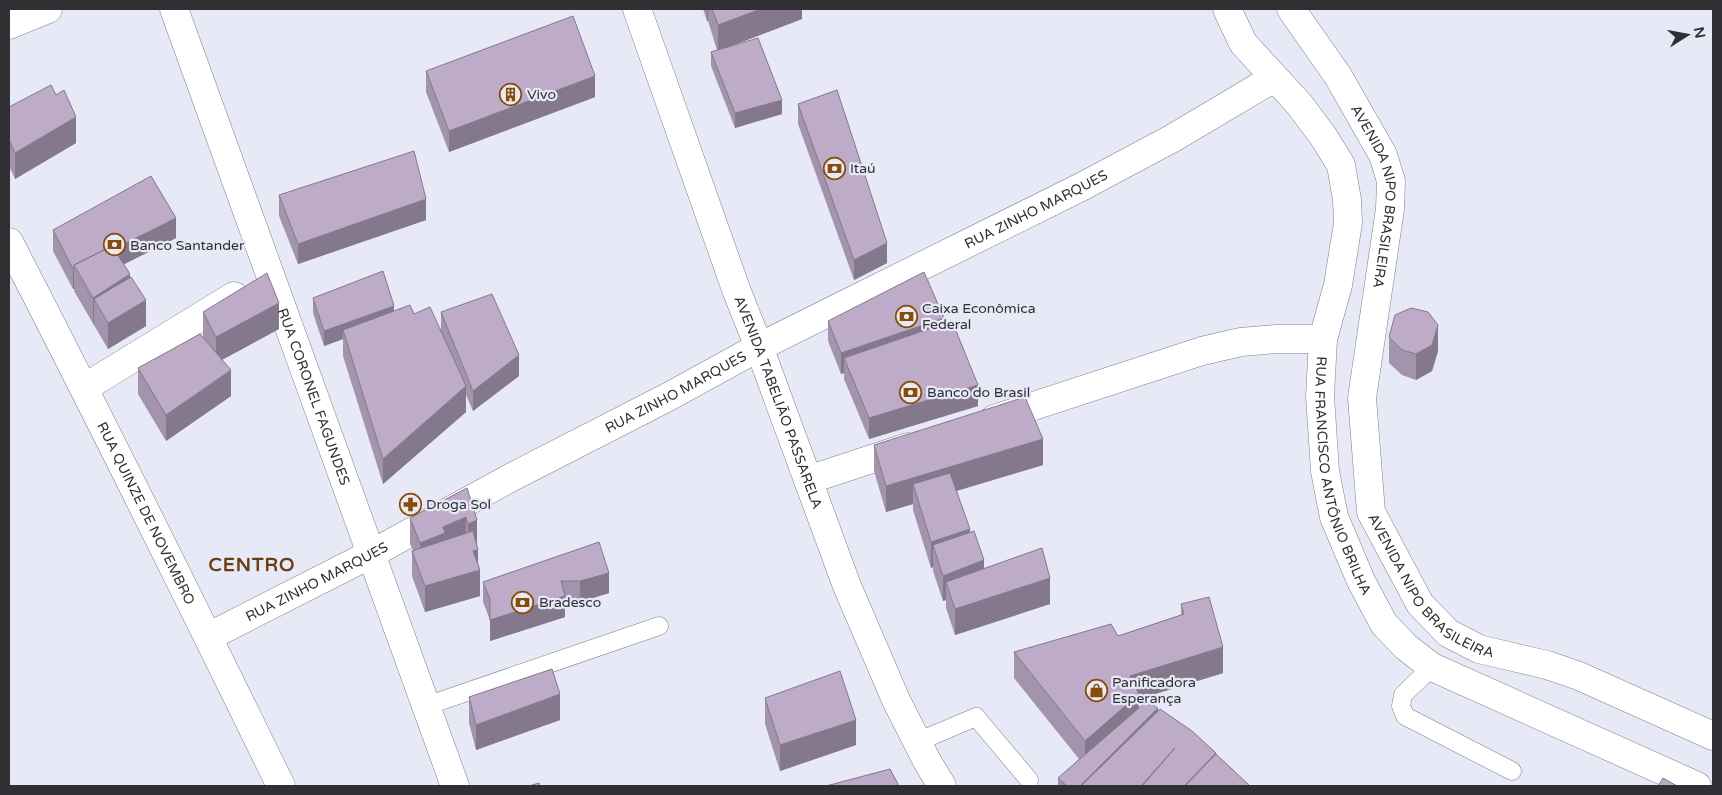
<svg xmlns="http://www.w3.org/2000/svg" width="1722" height="795" viewBox="0 0 1722 795" font-family="'Varela Round',sans-serif">
	<style>
		.lines { fill: none; stroke-linecap: round; stroke-linejoin: round }
		.service-casing { stroke: #7f7f8a; stroke-width: 19 }
		.minor-casing { stroke: #7f7f8a; stroke-width: 29 }
		.tertiary-casing { stroke: #7f7f8a; stroke-width: 29 }
		.primary-casing { stroke: #7f7f8a; stroke-width: 29 }
		.service { stroke: #fff; stroke-width: 18 }
		.minor { stroke: #fff; stroke-width: 28 }
		.tertiary { stroke: #fff; stroke-width: 28 }
		.primary { stroke: #fff; stroke-width: 28 }
		.wall { fill: #a393ac }
		.shaded-wall { fill: #84788c }
		.building { fill: #bdabc8; stroke: #84788c }
		.labels { text-anchor: middle; stroke-width: 4.5; stroke-linejoin: round; paint-order: stroke }
		.poi-label { font-size: 14px; fill: #2f2f34; stroke: #e8e9f6; text-anchor: start }
		.street-label { font-size: 14px; fill: #2f2f34; stroke: #e8e9f6 }
		.district-label { font-size: 19px; font-weight: bold; letter-spacing: 1px; fill: #6a3f17; stroke: #e8e9f6 }
	</style>
	<rect width="100%" height="100%" fill="#e8e9f6"/>
	<g class="lines">
		<defs>
			<path id="service" d="M 1432,667 L 1403,695 L 1401,706 L 1405,716 L 1512,771
				M 426,706 L 659,626
				M 917,742 L 976,717 L 1029,780"/>
			<g id="minor">
				<path id="s1" d="M 174,9 L 455,786"/>
				<path d="M 9,25 L 48,9"/>
				<path id="s2" d="M 9,242 C 102,422 192,604 281,786"/>
				<path d="M 84,388 L 234,296"/>
				<path d="M 994,419 L 1202,351 L 1241,342 L 1276,339 L 1323,339"/>
				<path d="M 808,480 L 908,447"/>
				<path id="s3" d="M 208,637 L 371,554 L 512,477 L 668,397 L 759,347 L 1083,186 L 1173,138 L 1274,78"/>
			</g>
			<g id="tertiary">
				<path id="s4" d="M 1227,9 L 1243,43 L 1299,104 L 1323,136 L 1341,165 L 1347,200 L 1348,223 L 1338,285 L 1323,339 L 1320,396 L 1325,471 L 1334,517 L 1361,581 L 1384,624 L 1406,647 L 1432,667 L 1697,786"/>
				<path id="s5" d="M 1291,9 L 1338,76 L 1383,155 L 1391,181 L 1390,209 L 1362,398 L 1371,512 L 1420,604 L 1448,633 L 1479,649 L 1547,665 L 1579,676 L 1713,736"/>
			</g>
			<g id="primary">
				<path id="s6" d="M 637,9 L 737,292 L 759,347 L 847,586 L 896,700 L 927,761 L 942,786"/>
			</g>
		</defs>
		<use href="#service" class="service-casing"/>
		<use href="#minor" class="minor-casing"/>
		<use href="#tertiary" class="tertiary-casing"/>
		<use href="#primary" class="primary-casing"/>
		<use href="#service" class="service"/>
		<use href="#minor" class="minor"/>
		<use href="#tertiary" class="tertiary"/>
		<use href="#primary" class="primary"/>
	</g>
	<path class="wall" d="M 703,9 L 802,9 L 802,19 L 728,47 L 782,114 L 735,128 L 711,66 L 711,52 L 717,50 L 708,21 L 707,21 Z
		M 426,71 L 595,97 L 449,152 L 426,92 Z
		M 798,104 L 887,263 L 854,280 L 798,124 Z
		M 9,107 L 76,143 L 15,179 L 9,166 Z
		M 279,195 L 426,220 L 298,264 L 279,216 Z
		M 53,230 L 176,238 L 124,264 L 130,277 L 146,326 L 108,349 L 74,291 L 74,289 L 73,289 L 53,251 Z
		M 313,298 L 414,314 L 441,329 L 441,312 L 519,376 L 473,411 L 466,395 L 466,412 L 383,484 L 343,356 L 343,339 L 324,346 L 313,313 Z
		M 203,312 L 279,329 L 222,360 L 231,396 L 166,441 L 138,394 L 138,368 L 203,338 Z
		M 828,321 L 944,324 L 978,406 L 869,439 L 844,379 L 844,373 L 841,374 L 828,341 Z
		M 1389,337 L 1438,351 L 1432,371 L 1416,380 L 1402,375 L 1389,363 Z
		M 874,445 L 1043,465 L 957,491 L 970,532 L 984,568 L 1050,604 L 955,635 L 946,608 L 946,600 L 943,601 L 933,571 L 933,567 L 931,568 L 913,510 L 913,504 L 886,512 L 874,471 Z
		M 467,488 L 477,546 L 480,596 L 425,612 L 412,576 L 412,551 L 413,550 L 410,544 L 410,518 Z
		M 599,542 L 609,593 L 580,602 L 565,602 L 565,617 L 490,641 L 490,620 L 483,602 L 483,582 Z
		M 1181,604 L 1223,673 L 1139,699 L 1139,707 L 1158,711 L 1216,755 L 1250,786 L 1058,786 L 1058,778 L 1079,759 L 1014,678 L 1014,652 L 1118,636 L 1181,615 Z
		M 469,697 L 560,720 L 476,750 L 469,723 Z
		M 765,698 L 856,745 L 780,771 L 765,724 Z"/>
	<path class="shaded-wall" d="M 707,9 L 708,9 L 708,21 L 707,21 Z
		M 761,9 L 802,9 L 802,19 L 718,51 L 718,25 Z
		M 595,76 L 595,97 L 449,152 L 449,131 Z
		M 782,100 L 782,114 L 735,128 L 735,113 Z
		M 76,117 L 76,143 L 15,179 L 15,153 Z
		M 426,199 L 426,220 L 298,264 L 298,244 Z
		M 176,218 L 176,238 L 85,284 L 76,268 Z
		M 887,243 L 887,263 L 854,280 L 854,260 Z
		M 74,268 L 74,289 L 73,289 L 73,269 Z
		M 130,274 L 130,300 L 94,299 L 94,323 L 93,323 L 93,298 Z
		M 146,300 L 146,326 L 108,349 L 108,323 Z
		M 279,303 L 279,329 L 216,363 L 216,337 Z
		M 394,306 L 394,320 L 343,330 L 343,339 L 324,346 L 324,331 Z
		M 944,318 L 944,339 L 844,358 L 844,373 L 841,374 L 841,353 Z
		M 1438,325 L 1438,351 L 1432,371 L 1416,380 L 1416,354 Z
		M 519,355 L 519,376 L 473,411 L 473,391 Z
		M 231,370 L 231,396 L 166,441 L 166,415 Z
		M 978,385 L 978,406 L 869,439 L 869,418 Z
		M 466,386 L 466,412 L 383,484 L 383,459 Z
		M 1043,439 L 1043,465 L 918,502 L 913,484 L 913,504 L 886,512 L 886,486 Z
		M 466,517 L 466,543 L 420,569 L 420,543 L 443,527 Z
		M 477,520 L 477,546 L 468,550 L 468,524 Z
		M 970,529 L 970,555 L 933,545 L 933,567 L 931,568 L 931,542 Z
		M 478,550 L 478,571 L 480,570 L 480,596 L 425,612 L 425,586 L 473,551 Z
		M 984,560 L 984,586 L 946,582 L 946,600 L 943,601 L 943,576 Z
		M 609,573 L 609,593 L 580,602 L 580,581 Z
		M 1050,578 L 1050,604 L 955,635 L 955,609 Z
		M 565,596 L 565,617 L 490,641 L 490,620 Z
		M 1223,647 L 1223,673 L 1139,699 L 1139,720 L 1085,767 L 1085,741 L 1130,676 Z
		M 560,694 L 560,720 L 476,750 L 476,725 Z
		M 1158,708 L 1158,734 L 1106,786 L 1080,786 Z
		M 856,720 L 856,745 L 780,771 L 780,745 Z"/>
	<path class="building" d="M 712,9 L 761,9 L 718,25 Z
		M 573,16 L 595,76 L 449,131 L 426,71 Z
		M 758,38 L 782,100 L 735,113 L 711,52 Z
		M 51,85 L 56,95 L 64,90 L 76,117 L 15,153 L 9,140 L 9,107 Z
		M 837,90 L 887,243 L 854,260 L 798,104 Z
		M 414,151 L 426,199 L 298,244 L 279,195 Z
		M 151,176 L 176,218 L 114,249 L 112,246 L 74,265 L 74,268 L 73,269 L 53,230 Z
		M 112,246 L 130,274 L 93,298 L 74,265 Z
		M 383,271 L 394,306 L 324,331 L 313,298 Z
		M 924,272 L 944,318 L 841,353 L 828,321 Z
		M 267,273 L 279,303 L 216,337 L 203,312 Z
		M 131,277 L 146,300 L 108,323 L 94,299 Z
		M 492,294 L 519,355 L 473,391 L 441,312 Z
		M 410,305 L 414,314 L 430,307 L 466,386 L 383,459 L 343,330 Z
		M 1411,308 L 1428,312 L 1438,325 L 1432,345 L 1416,354 L 1402,350 L 1389,337 L 1395,315 Z
		M 952,321 L 978,385 L 869,418 L 844,358 Z
		M 200,334 L 231,370 L 166,415 L 138,368 Z
		M 1025,397 L 1043,439 L 886,486 L 874,445 Z
		M 950,473 L 970,529 L 931,542 L 913,484 Z
		M 467,488 L 477,520 L 468,524 L 466,517 L 443,527 L 445,533 L 420,543 L 410,518 Z
		M 473,531 L 478,550 L 473,551 L 480,570 L 425,586 L 412,551 Z
		M 974,531 L 984,560 L 943,576 L 933,545 Z
		M 599,542 L 609,573 L 580,581 L 561,581 L 565,596 L 490,620 L 490,599 L 483,582 Z
		M 1042,548 L 1050,578 L 955,609 L 946,582 Z
		M 1209,597 L 1223,647 L 1130,676 L 1139,694 L 1085,741 L 1014,652 L 1111,624 L 1118,636 L 1184,614 L 1181,604 Z
		M 552,669 L 560,694 L 476,725 L 469,697 Z
		M 840,671 L 856,720 L 780,745 L 765,698 Z
		M 1147,701 L 1158,708 L 1080,786 L 1067,786 L 1058,778 Z
		M 1160,709 L 1192,731 L 1216,753 L 1184,786 L 1142,786 L 1175,748 L 1141,786 L 1081,786 Z
		M 1216,754 L 1250,786 L 1185,786 Z
		M 890,769 L 899,786 L 826,786 Z
		M 1663,778 L 1677,786 L 1658,786 Z
		M 539,783 L 540,786 L 529,786 Z"/>
	<defs>
		<symbol id="building-ring" viewBox="-11 -11 22 22"><circle r="9.5" fill="#e8e9f6" stroke="#884c08" stroke-width="1.5"/><path d="M-4-6H4V6H1V3H-1V6H-4ZM-2.5-4.3h1.7v1.8h-1.7ZM.8-4.3h1.7v1.8H.8ZM-2.5-1h1.7V.8h-1.7ZM.8-1h1.7V.8H.8Z" fill="#884c08"/></symbol>
		<symbol id="bank-ring" viewBox="-11 -11 22 22"><circle r="9.5" fill="#e8e9f6" stroke="#884c08" stroke-width="1.5"/><path d="M-6-4H6V4H-6ZM0-2.3a2.3 2.3 0 1 0 0 4.6a2.3 2.3 0 1 0 0-4.6Z" fill="#884c08"/></symbol>
		<symbol id="pharmacy-ring" viewBox="-11 -11 22 22"><circle r="9.5" fill="#e8e9f6" stroke="#884c08" stroke-width="1.5"/><path d="M-2-6h4v4h4v4h-4v4h-4v-4h-4v-4h4Z" fill="#884c08"/></symbol>
		<symbol id="shop-ring" viewBox="-11 -11 22 22"><circle r="9.5" fill="#e8e9f6" stroke="#884c08" stroke-width="1.5"/><path d="M-5-2.5h2.3a2.7 3.5 0 0 1 5.4 0H5L5.5 6h-11ZM-1.5-2.5h3a1.5 2.3 0 0 0-3 0Z" fill="#884c08"/></symbol>
	</defs>
	<g fill-rule="evenodd">
		<use href="#building-ring" x="498" y="82" width="25" height="25"/>
		<use href="#bank-ring" x="822" y="156" width="25" height="25"/>
		<use href="#bank-ring" x="102" y="232" width="25" height="25"/>
		<use href="#bank-ring" x="894" y="304" width="25" height="25"/>
		<use href="#bank-ring" x="898" y="380" width="25" height="25"/>
		<use href="#pharmacy-ring" x="398" y="492" width="25" height="25"/>
		<use href="#bank-ring" x="510" y="590" width="25" height="25"/>
		<use href="#shop-ring" x="1084" y="678" width="25" height="25"/>
	</g>
	<g class="labels">
		<g class="poi-label">
			<text x="527" y="99">Vivo</text>
			<text x="850" y="173">Itaú</text>
			<text x="130" y="250">Banco Santander</text>
			<text x="922" y="313">Caixa Econômica<tspan x="922" dy="16">Federal</tspan></text>
			<text x="927" y="397">Banco do Brasil</text>
			<text x="426" y="509">Droga Sol</text>
			<text x="539" y="607">Bradesco</text>
			<text x="1112" y="687">Panificadora<tspan x="1112" dy="16">Esperança</tspan></text>
		</g>
		<g class="street-label">
			<text dy="5" stroke="none"><textPath href="#s5" startOffset="212">AVENIDA NIPO BRASILEIRA</textPath></text>
			<text dy="5" stroke="none"><textPath href="#s3" startOffset="932">RUA ZINHO MARQUES</textPath></text>
			<text dy="5" stroke="none"><textPath href="#s3" startOffset="528">RUA ZINHO MARQUES</textPath></text>
			<text dy="5" stroke="none"><textPath href="#s1" startOffset="412">RUA CORONEL FAGUNDES</textPath></text>
			<text dy="5" stroke="none"><textPath href="#s6" startOffset="418">AVENIDA TABELIÃO PASSARELA</textPath></text>
			<text dy="5" stroke="none"><textPath href="#s4" startOffset="512">RUA FRANCISCO ANTÔNIO BRILHA</textPath></text>
			<text dy="5" stroke="none"><textPath href="#s2" startOffset="304">RUA QUINZE DE NOVEMBRO</textPath></text>
			<text dy="5" stroke="none"><textPath href="#s3" startOffset="122">RUA ZINHO MARQUES</textPath></text>
			<text dy="5" stroke="none"><textPath href="#s5" startOffset="632">AVENIDA NIPO BRASILEIRA</textPath></text>
		</g>
		<g class="district-label">
			<text x="252" y="571">CENTRO</text>
		</g>
	</g>
	<rect width="1722" height="795" fill="none" stroke="#2f2f34" stroke-width="20"/>
	<g transform="translate(1687 35) rotate(79)" stroke="#e8e9f6" stroke-width="4" paint-order="stroke">
	<path d="M0-4L9 19L0 12L-9 19Z" fill="#2f2f34"/>
	<text y="-8" font-size="14" font-weight="bold" text-anchor="middle" fill="#2f2f34">N</text>
	</g>
</svg>
